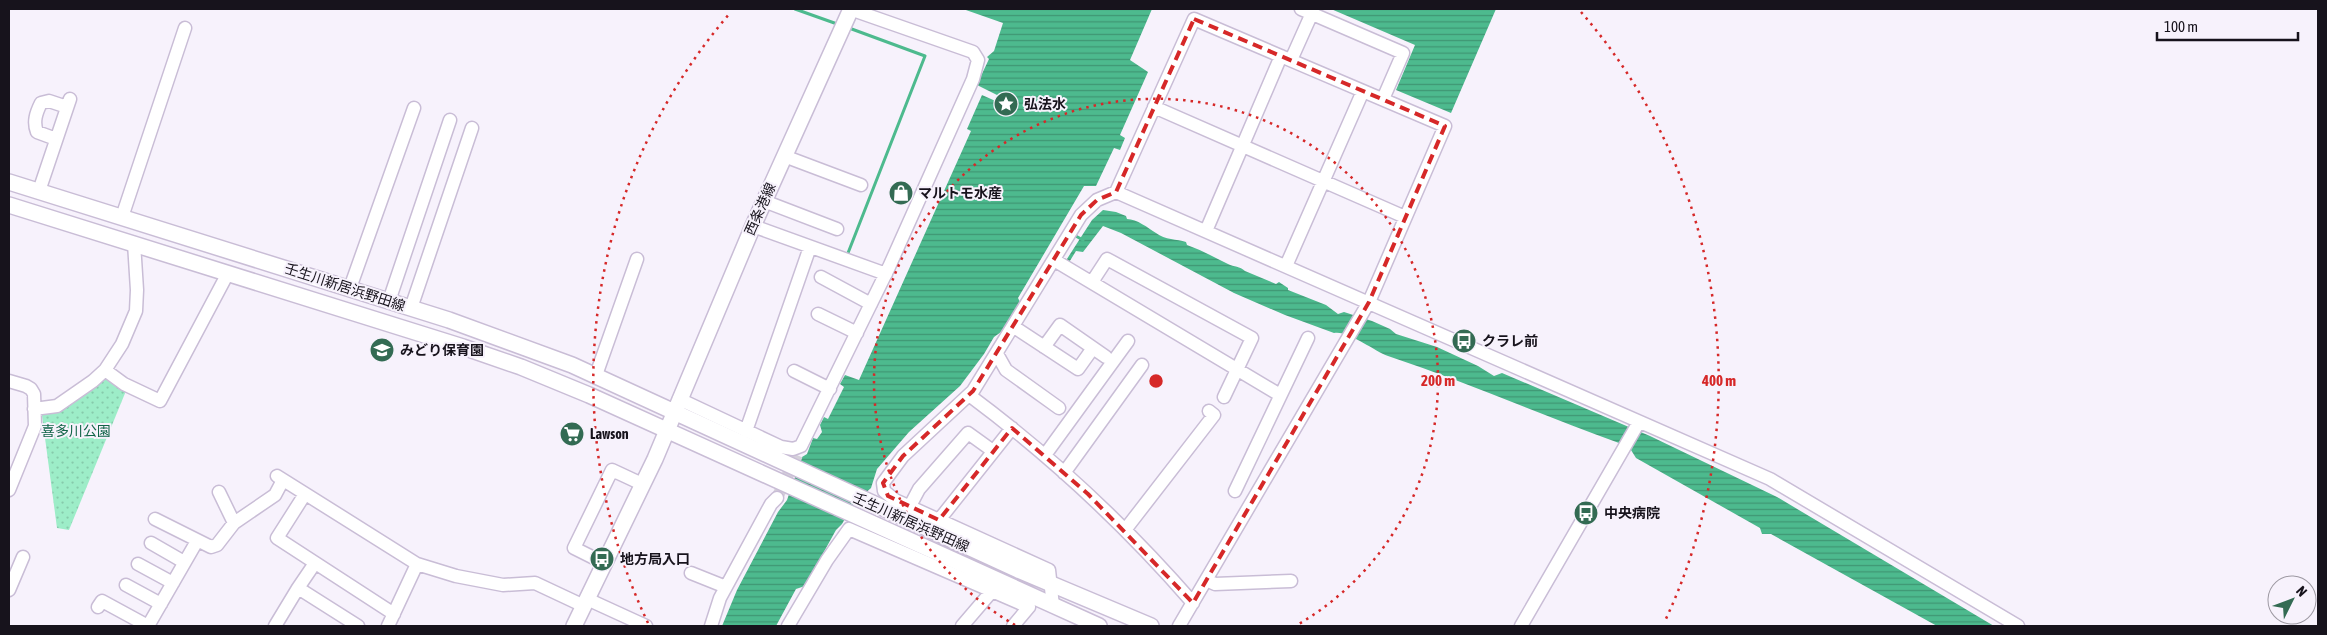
<svg xmlns="http://www.w3.org/2000/svg" width="2327" height="635" viewBox="0 0 2327 635" font-family="'Asap Condensed','Noto Sans JP',sans-serif">
	<style>
		.park { fill: url(#park-dots) }
		.water { fill: url(#water-rules) }
		.lines { fill: none; stroke-linecap: round; stroke-linejoin: round }
		.stream { stroke: #4dba8e; stroke-width: 3 }
		.minor-tunnel { stroke: #d5d1da; stroke-width: 12; stroke-dasharray: 12 6; stroke-linecap: butt }
		.minor-casing { stroke: #c9bdd6; stroke-width: 15 }
		.major-casing { stroke: #c9bdd6; stroke-width: 18 }
		.minor { stroke: #fff; stroke-width: 12 }
		.major { stroke: #fff; stroke-width: 15 }
		.marked { fill: none; stroke: #d62828; stroke-width: 4; stroke-dasharray: 10 6; stroke-linejoin: round }
		.ring { fill: none; stroke: #d62828; stroke-width: 2.5; stroke-dasharray: 2.5 5 }
		.labels { text-anchor: middle; stroke-width: 4; stroke-linejoin: round; paint-order: stroke }
		.poi-label { font-size: 14px; font-weight: bold; fill: #17131c; stroke: #f7f2fc; text-anchor: start }
		.street-label { font-size: 14px; fill: #17131c; stroke: #f7f2fc }
		.park-label { font-size: 14px; fill: #106447; stroke: #f7f2fc }
		.centre { fill: #d62828; stroke: #f7f2fc; stroke-width: 2.5 }
		.ring-label { font-size: 15px; text-anchor: middle; font-weight: bold; fill: #d62828; stroke: #f7f2fc; stroke-width: 4; stroke-linejoin: round; paint-order: stroke }
	</style>
	<defs>
		<pattern id="park-dots" width="8" height="8" patternUnits="userSpaceOnUse" patternTransform="scale(1.25)"><rect width="8" height="8" fill="#9dedc8"/><path d="M2 2h.1M6 6h.1" fill="none" stroke="#86caab" stroke-width="1.8" stroke-linecap="round"/></pattern>
		<pattern id="water-rules" width="6" height="5" patternUnits="userSpaceOnUse" patternTransform="scale(1.25)"><rect width="6" height="5" fill="#4dba8e"/><path d="M0 2.5h6" fill="none" stroke="#3f9673"/></pattern>
	</defs>
	<rect width="100%" height="100%" fill="#f7f2fc"/>
	<path class="park" d="M 105,370 L 128,386 L 69,530 L 57,528 L 41,408 Z"/>
	<path class="water" d="M 963,9 L 1152,9 L 1130,60 L 1148,72 L 1120,135 L 1125,138 L 1120,150 L 1114,148 L 1096,186 L 1084,186 L 1018,298 L 1020,302 L 1001,332 L 994,337 L 984,354 L 960,386 L 909,432 L 877,469 L 871,488 L 854,503 L 842,524 L 836,530 L 805,586 L 796,589 L 776,626 L 722,626 L 737,590 L 778,512 L 787,500 L 802,457 L 807,454 L 813,438 L 817,439 L 822,432 L 820,425 L 824,417 L 828,419 L 844,387 L 840,384 L 845,375 L 859,380 L 971,131 L 967,129 L 982,95 L 1000,103 L 999,107 L 1014,110 L 1018,102 L 1007,100 L 975,84 L 980,78 L 989,59 L 987,57 L 994,51 L 1003,23 Z
		M 1331,9 L 1496,9 L 1451,113 L 1396,90 L 1415,45 Z
		M 1103,210 L 1116,212 L 1126,216 L 1127,219 C 1137,219 1148,228 1156,233 C 1165,240 1177,239 1186,242 L 1187,245 C 1201,250 1214,257 1228,264 C 1234,267 1240,266 1245,271 L 1276,284 L 1279,282 L 1288,288 L 1288,290 L 1326,305 L 1338,314 L 1344,312 L 1372,321 L 1390,329 L 1396,334 L 1437,347 L 1478,366 L 1494,376 L 1502,373 L 1650,436 L 1777,497 L 1994,626 L 1937,626 L 1771,534 L 1762,534 L 1760,528 L 1636,458 L 1631,450 L 1619,443 C 1542,415 1466,382 1388,356 C 1374,351 1348,330 1334,333 L 1285,315 L 1234,293 L 1121,233 L 1103,226 L 1083,252 L 1076,251 L 1068,264 L 1065,262 L 1092,220 Z"/>
	<g class="lines">
		<path class="stream" d="M 795,9 L 840,25
			M 1072,234 L 1083,240
			M 848,253 L 925,56 L 849,28"/>
		<path class="minor-tunnel" d="M 777,498 L 797,455"/>
		<defs>
			<path id="minor" d="M 1301,9 L 1403,53 L 1383,99
				M 1291,60 L 1312,13
				M 1154,107 L 1405,217
				M 56,139 L 37,132 C 33,122 36,113 41,103 L 49,101 L 67,107
				M 784,156 L 861,185
				M 39,191 L 70,99
				M 1116,192 L 1194,19 L 1445,126 L 1369,302 L 1179,626
				M 764,201 L 837,229
				M 122,217 L 185,28
				M 753,226 L 886,274
				M 1206,231 L 1281,56
				M 1054,260 L 1280,395
				M 1286,266 L 1363,91
				M 821,277 L 871,304
				M 1092,282 L 1107,259 L 1252,338 L 1224,397
				M 350,288 L 414,108
				M 389,301 L 450,120
				M 411,308 L 472,128
				M 818,314 L 857,333
				M 1014,327 L 1078,369 L 1093,348
				M 1044,347 L 1060,325 L 1106,357
				M 997,354 L 1006,370 L 1059,408
				M 105,370 L 124,384 L 160,401 L 228,273
				M 794,371 L 830,389
				M 596,375 L 637,259
				M 9,381 L 26,386 L 31,389 L 34,394 L 35,426 L 9,490
				M 969,395 C 1051,456 1126,526 1193,603
				M 679,399 L 781,447 L 793,449 L 801,446 L 889,267 L 973,79 L 978,60 L 973,52 L 850,9
				M 34,409 L 57,406 L 93,381 L 105,370 L 122,344 L 136,311 L 137,290 L 134,243
				M 746,431 L 810,247
				M 1045,455 L 1128,341
				M 1064,473 L 1142,365
				M 277,476 L 417,564 L 456,576 L 503,585 L 535,583 L 584,606
				M 1235,491 L 1308,338
				M 219,492 L 234,523
				M 305,494 L 277,538 L 394,614
				M 910,506 L 919,489 L 968,433 L 993,451
				M 155,519 L 211,547 L 217,545 L 234,523 L 275,495 L 283,480
				M 939,520 L 1012,428
				M 1125,530 L 1214,415 L 1209,411
				M 151,543 L 184,562
				M 315,563 L 298,588 L 358,626
				M 604,563 L 574,548 L 612,470 L 642,484
				M 138,564 L 173,583
				M 691,573 L 726,587
				M 1206,580 L 1215,584 L 1291,581
				M 126,585 L 161,604
				M 9,590 L 23,557
				M 587,599 L 646,626
				M 1053,606 L 1049,570 L 895,500 L 884,491 L 883,483 L 903,456 L 973,391 L 1081,215 L 1097,200 L 1116,192 L 1770,479 L 2018,626
				M 98,607 L 102,601 L 148,626
				M 148,626 L 197,541
				M 275,626 L 298,588
				M 388,626 L 417,564
				M 711,626 L 720,598 L 771,504 L 777,498
				M 788,626 L 827,560 L 849,529 L 1029,607 L 1013,626
				M 962,626 L 992,591
				M 1521,626 L 1639,422"/>
			<path id="major" d="M 9,182 L 449,320 L 572,365 L 1018,570 L 1151,626
				M 9,205 L 463,347 L 521,367 L 589,395 L 1099,626
				M 574,626 L 655,459 L 753,226 L 851,9"/>
		</defs>
		<use href="#minor" class="minor-casing"/>
		<use href="#major" class="major-casing"/>
		<use href="#minor" class="minor"/>
		<use href="#major" class="major"/>
	</g>
	<path class="marked" d="M 1194,19 L 1445,126 L 1369,302 L 1193,603 L 1088,494 L 1012,428 L 939,520 L 888,496 L 883,483 L 903,456 L 973,391 L 1081,215 L 1097,200 L 1116,192 Z"/>
	<g class="ring">
		<path d="M1015 625A282 282 0 1 1 1297 625"/>
		<path d="M648 623A563 563 0 0 1 731 12M1581 12A563 563 0 0 1 1664 623"/>
	</g>
	<defs>
		<symbol id="sight-disc" viewBox="-11 -11 22 22"><circle r="9.5" fill="#336b53" stroke="#f7f2fc"/><path d="M0-6L1.8-2.2L6-1.7L2.9 1.2L3.7 5.4L0 3.3L-3.7 5.4L-2.9 1.2L-6-1.7L-1.8-2.2Z" fill="#fff"/></symbol>
		<symbol id="shop-disc" viewBox="-11 -11 22 22"><circle r="9.5" fill="#336b53" stroke="#f7f2fc"/><path d="M-5-2.5h2.3a2.7 3.5 0 0 1 5.4 0H5L5.5 6h-11ZM-1.5-2.5h3a1.5 2.3 0 0 0-3 0Z" fill="#fff"/></symbol>
		<symbol id="bus-disc" viewBox="-11 -11 22 22"><circle r="9.5" fill="#336b53" stroke="#f7f2fc"/><path d="M-5-6H5V4H4V6H2V4H-2V6H-4V4H-5ZM-3.5-4V0h7V-4ZM-3.5 1.2v1.5H-2V1.2ZM2 1.2v1.5H3.5V1.2Z" fill="#fff"/></symbol>
		<symbol id="school-disc" viewBox="-11 -11 22 22"><circle r="9.5" fill="#336b53" stroke="#f7f2fc"/><path d="M0-5L7-2L0 1L-7-2ZM-4 1L0 2.5L4 1V4Q0 6-4 4Z" fill="#fff"/></symbol>
		<symbol id="supermarket-disc" viewBox="-11 -11 22 22"><circle r="9.5" fill="#336b53" stroke="#f7f2fc"/><path d="M-6-5.5h2.5l.6 2H6L4.5 2H-2.5L-4.4-4H-6ZM-1.5 3.2a1.3 1.3 0 1 0 .1 0ZM3 3.2a1.3 1.3 0 1 0 .1 0Z" fill="#fff"/></symbol>
	</defs>
	<g fill-rule="evenodd">
		<use href="#sight-disc" x="992" y="90" width="28" height="28"/>
		<use href="#shop-disc" x="887" y="179" width="28" height="28"/>
		<use href="#bus-disc" x="1450" y="327" width="28" height="28"/>
		<use href="#school-disc" x="368" y="336" width="28" height="28"/>
		<use href="#supermarket-disc" x="558" y="420" width="28" height="28"/>
		<use href="#bus-disc" x="1572" y="499" width="28" height="28"/>
		<use href="#bus-disc" x="588" y="545" width="28" height="28"/>
	</g>
	<g class="labels">
		<g class="poi-label">
			<text x="1024" y="109">弘法水</text>
			<text x="918" y="198">マルトモ水産</text>
			<text x="1482" y="346">クラレ前</text>
			<text x="400" y="355">みどり保育園</text>
			<text x="590" y="439">Lawson</text>
			<text x="1604" y="518">中央病院</text>
			<text x="620" y="564">地方局入口</text>
		</g>
		<g class="street-label">
			<text transform="translate(760 209) rotate(-66)" y="5">西条港線</text>
			<text transform="translate(345 287) rotate(18)" y="5">壬生川新居浜野田線</text>
			<text transform="translate(911 522) rotate(24)" y="5">壬生川新居浜野田線</text>
		</g>
		<g class="park-label">
			<text x="76" y="436">喜多川公園</text>
		</g>
	</g>
	<circle cx="1156" cy="381" r="8" class="centre"/>
	<g class="ring-label">
		<text x="1438" y="386">200 m</text>
		<text x="1719" y="386">400 m</text>
	</g>
	<rect width="2327" height="635" fill="none" stroke="#17131c" stroke-width="20"/>
	<g transform="translate(2292 600) rotate(48)"><circle r="24" fill="#f7f2fc" stroke="#9d99a2"/>
	<path d="M0-4L9 19L0 12L-9 19Z" fill="#336b53"/>
	<text y="-8" font-size="14" font-weight="bold" text-anchor="middle" fill="#17131c">N</text>
	</g>
	<path d="M2157 32v8h141v-8" fill="none" stroke="#17131c" stroke-width="2.5"/>
	<text x="2164" y="32" font-size="15" fill="#17131c" stroke="#f7f2fc" stroke-width="4" paint-order="stroke">100 m</text>
</svg>
